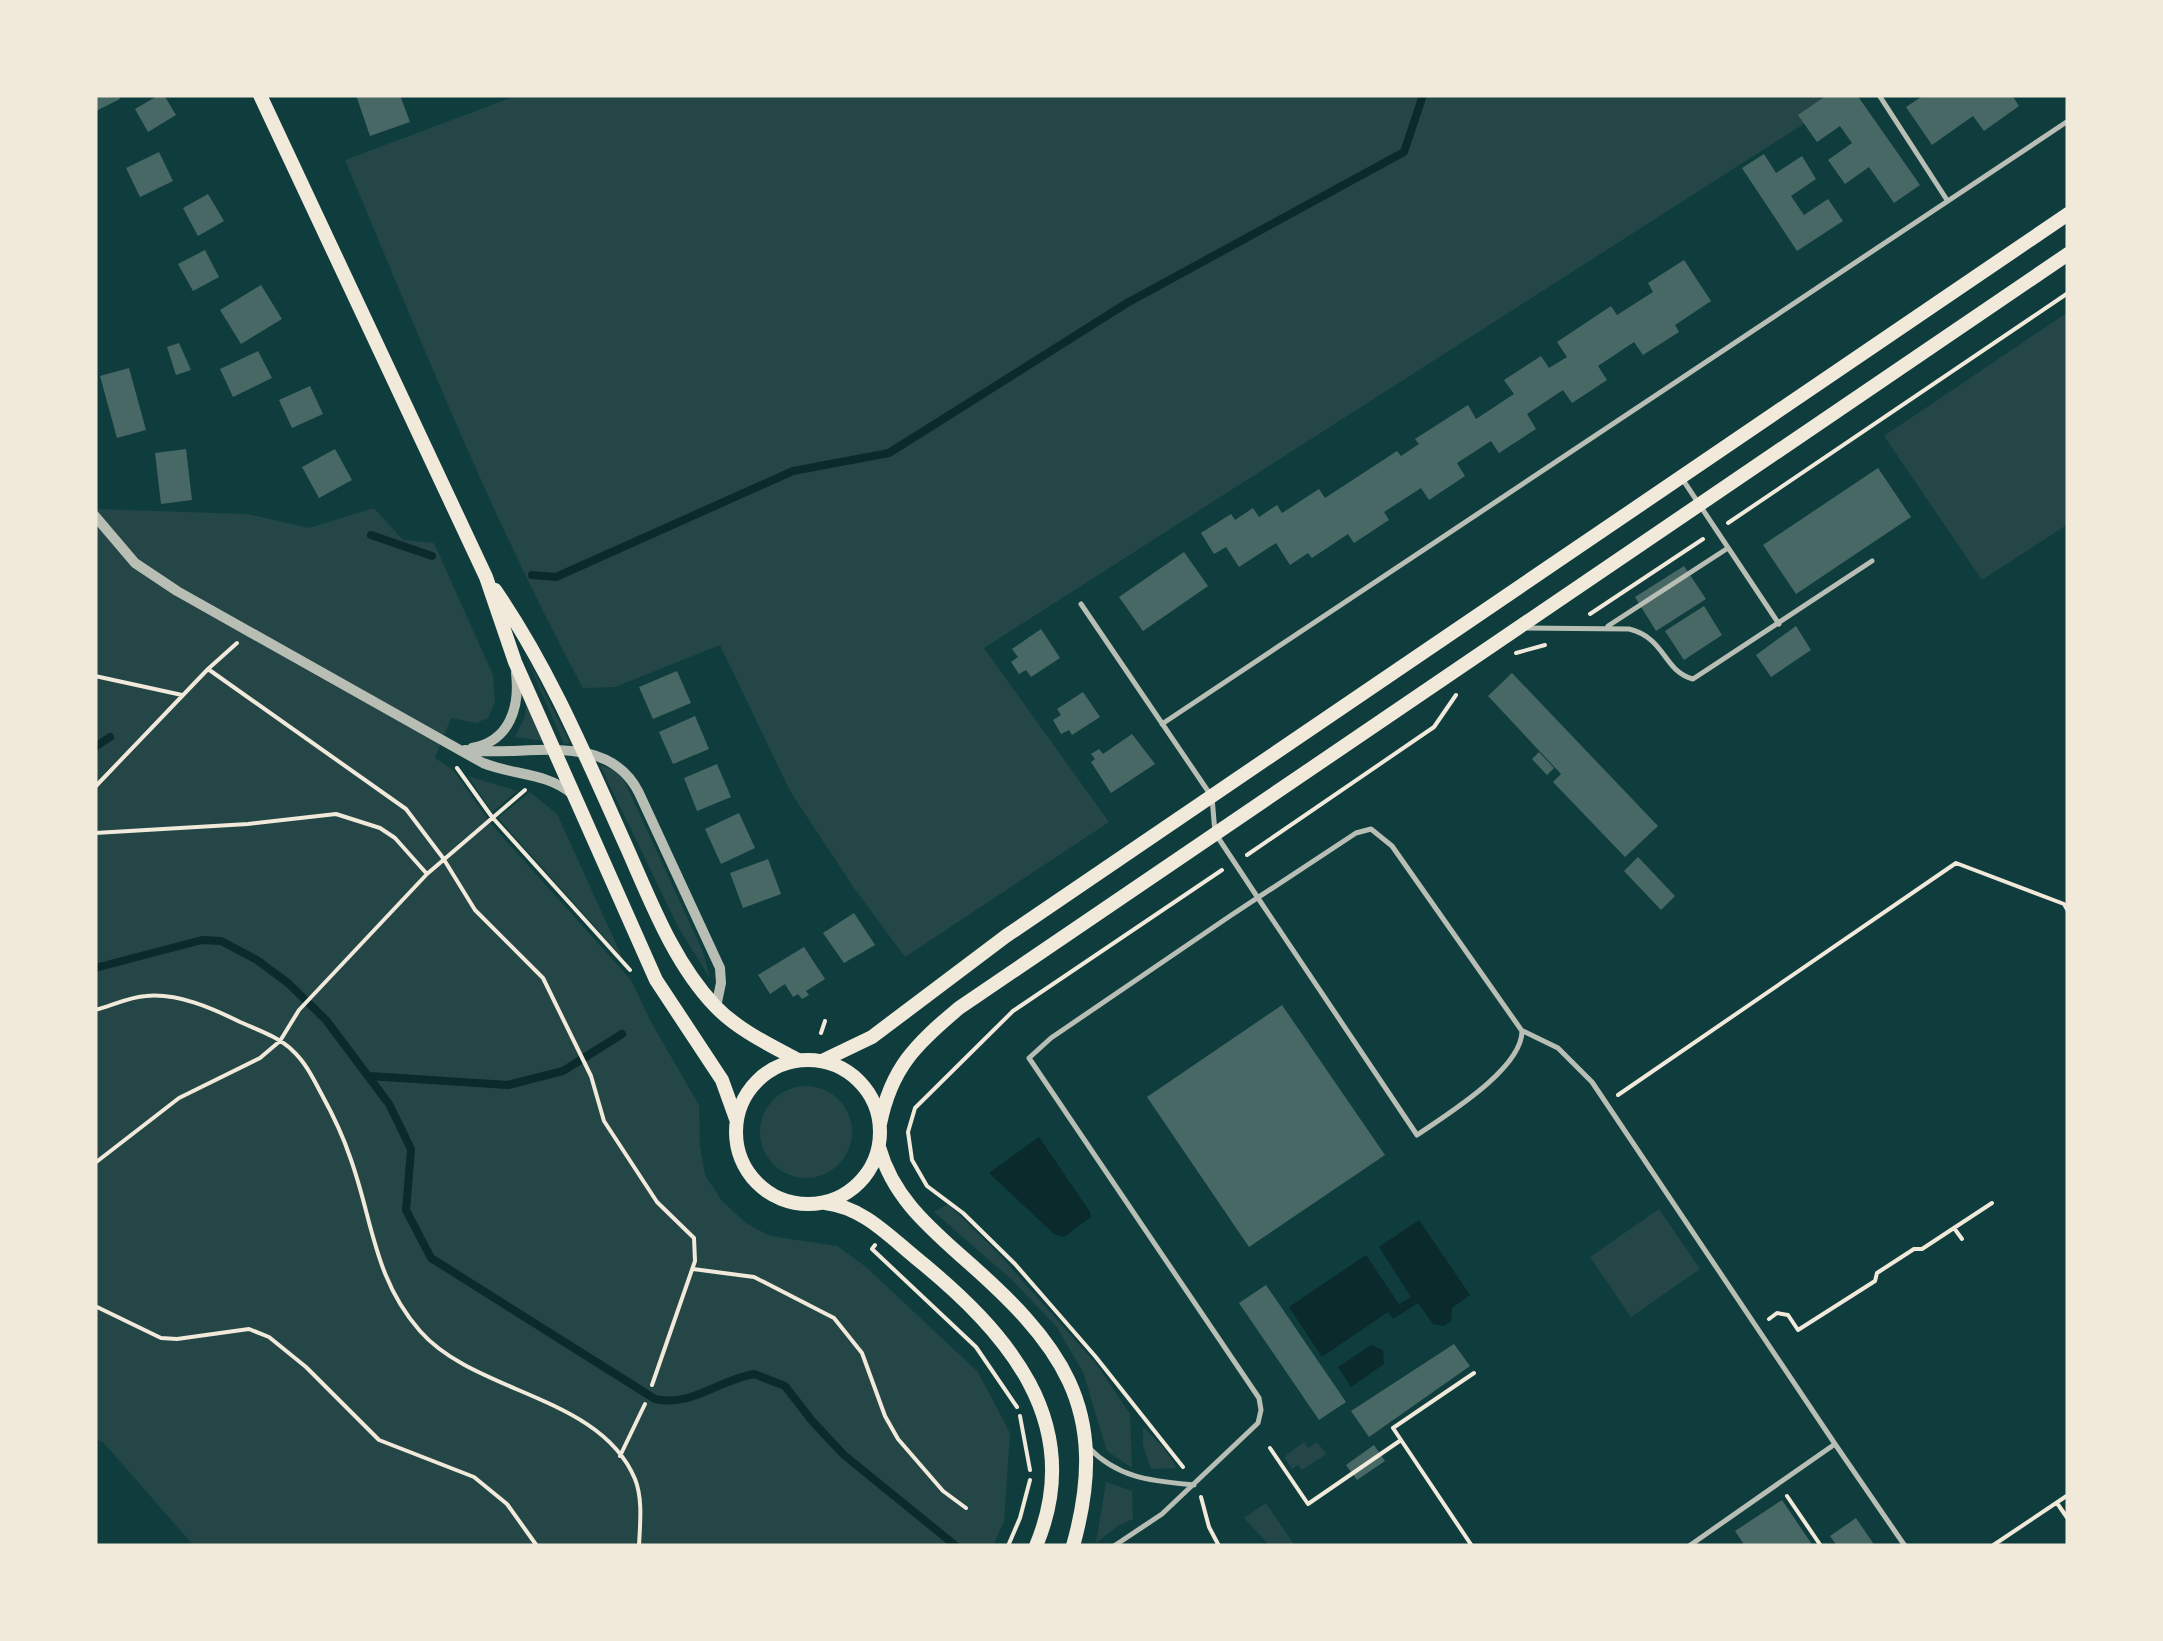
<svg xmlns="http://www.w3.org/2000/svg" width="2163" height="1641" viewBox="0 0 2163 1641" font-family="'Source Sans 3',sans-serif">
	<style>
		.green { fill: #244646 }
		.water { fill: #0a2a2b }
		.lines { fill: none; stroke-linecap: round; stroke-linejoin: round }
		.stream { stroke: #0a2a2b; stroke-width: 8 }
		.building { fill: #486865 }
		.path { stroke: #f1e9da; stroke-width: 4 }
		.service { stroke: #b8beb3; stroke-width: 5 }
		.minor { stroke: #b8beb3; stroke-width: 10 }
		.secondary { stroke: #f1e9da; stroke-width: 14 }
	</style>
	<rect width="100%" height="100%" fill="#0f3d3e"/>
	<path class="green" d="M 518,95 L 1849,95 L 984,648 L 1109,822 L 905,957 L 854,888 L 790,791 L 720,645 L 615,687 L 583,688 C 491,518 420,338 345,160 Z
		M 2068,312 L 2068,524 L 1982,580 L 1884,436 Z
		M 374,508 L 403,540 L 434,543 L 493,675 L 495,702 L 488,718 L 476,723 L 451,718 L 435,758 L 454,771 L 491,824 L 631,980 L 651,1022 L 699,1105 L 700,1147 L 705,1175 L 722,1201 L 746,1223 L 770,1236 L 837,1246 L 866,1267 L 978,1372 L 1010,1433 L 1004,1521 L 993,1546 L 194,1546 L 103,1442 L 95,1439 L 95,509 L 247,514 L 309,528 Z
		M 524,652 L 570,743 L 564,744 Z
		M 526,704 L 543,741 L 515,737 L 525,717 Z
		M 600,765 L 615,771 L 624,780 L 703,952 L 710,978 L 678,927 Z
		M 468,776 L 517,791 L 492,812 Z
		M 530,792 L 557,814 L 622,957 L 498,818 Z
		M760 1132a46 46 0 1 1 92 0a46 46 0 1 1-92 0Z
		M 948,1204 L 998,1253 L 1097,1365 L 1130,1414 L 1132,1468 L 1107,1451 L 1083,1372 L 1056,1326 L 1011,1279 L 934,1212 Z
		M 1659,1209 L 1700,1269 L 1631,1317 L 1590,1257 Z
		M 1143,1427 L 1163,1447 L 1177,1468 L 1151,1469 L 1143,1445 Z
		M 1304,1442 L 1308,1448 L 1317,1442 L 1326,1454 L 1302,1470 L 1298,1465 L 1292,1469 L 1284,1457 Z
		M 1106,1482 L 1132,1491 L 1133,1519 L 1118,1526 L 1096,1543 Z
		M 1266,1503 L 1295,1546 L 1270,1546 L 1244,1518 Z"/>
	<path class="water" d="M 1039,1137 L 1090,1212 L 1091,1217 L 1064,1237 L 1054,1234 L 989,1173 Z
		M 1419,1220 L 1470,1295 L 1452,1308 L 1451,1321 L 1444,1326 L 1433,1324 L 1418,1303 L 1393,1319 L 1388,1312 L 1322,1357 L 1289,1307 L 1366,1255 L 1399,1304 L 1411,1297 L 1379,1247 Z
		M 1371,1345 L 1383,1350 L 1384,1364 L 1351,1387 L 1338,1367 Z"/>
	<g class="lines">
		<path class="stream" d="M 371,535 L 432,556
			M 532,575 L 556,577 L 793,471 L 889,453 L 1127,303 L 1404,152 L 1423,95
			M 95,747 L 110,737
			M 95,968 L 202,940 L 221,941 L 257,960 L 288,983 L 326,1020 L 389,1104 L 411,1149 L 406,1210 L 431,1258 L 655,1399 C 693,1407 718,1380 754,1374 L 785,1386 L 813,1422 L 844,1455 L 956,1546
			M 369,1076 L 508,1085 L 563,1071 L 622,1034"/>
	</g>
	<path class="building" d="M 95,95 L 118,95 L 120,99 L 96,111 Z
		M 159,95 L 164,95 L 176,115 L 148,132 L 135,109 Z
		M 356,95 L 400,95 L 410,122 L 370,136 Z
		M 1827,95 L 1857,95 L 1920,185 L 1894,203 L 1869,167 L 1845,184 L 1828,160 L 1852,143 L 1840,126 L 1817,142 L 1798,115 Z
		M 1924,95 L 2012,95 L 2019,106 L 1984,131 L 1973,116 L 1932,145 L 1906,107 Z
		M 159,152 L 173,181 L 140,197 L 126,168 Z
		M 1764,154 L 1776,173 L 1802,156 L 1816,179 L 1791,196 L 1804,215 L 1828,199 L 1843,221 L 1797,251 L 1742,168 Z
		M 208,194 L 224,221 L 198,236 L 183,208 Z
		M 205,250 L 219,277 L 193,291 L 178,264 Z
		M 1684,260 L 1711,301 L 1675,325 L 1679,332 L 1643,355 L 1634,342 L 1598,366 L 1607,380 L 1572,403 L 1563,390 L 1527,414 L 1536,429 L 1499,453 L 1491,441 L 1457,463 L 1465,476 L 1429,500 L 1421,488 L 1384,512 L 1389,520 L 1354,543 L 1348,534 L 1312,558 L 1308,553 L 1290,565 L 1276,543 L 1239,567 L 1226,547 L 1214,554 L 1201,533 L 1231,514 L 1235,520 L 1253,508 L 1259,517 L 1277,505 L 1282,513 L 1319,489 L 1325,498 L 1397,451 L 1401,456 L 1419,444 L 1415,439 L 1468,405 L 1476,419 L 1514,394 L 1504,380 L 1541,356 L 1549,368 L 1567,357 L 1557,342 L 1611,306 L 1617,315 L 1653,292 L 1648,283 Z
		M 261,285 L 282,319 L 241,344 L 220,310 Z
		M 179,343 L 191,370 L 176,375 L 167,347 Z
		M 258,351 L 272,378 L 233,397 L 220,369 Z
		M 129,368 L 146,430 L 117,438 L 100,376 Z
		M 310,386 L 323,414 L 292,428 L 279,400 Z
		M 186,449 L 192,500 L 161,504 L 155,453 Z
		M 335,449 L 352,480 L 319,498 L 302,467 Z
		M 1878,468 L 1911,517 L 1796,594 L 1763,545 Z
		M 1184,552 L 1208,586 L 1143,631 L 1119,597 Z
		M 1684,566 L 1706,599 L 1656,631 L 1635,597 Z
		M 1704,606 L 1722,635 L 1684,660 L 1665,631 Z
		M 1796,626 L 1811,650 L 1771,677 L 1756,655 Z
		M 1041,629 L 1060,658 L 1031,677 L 1026,670 L 1019,674 L 1011,662 L 1018,657 L 1012,649 Z
		M 677,671 L 691,703 L 653,719 L 639,687 Z
		M 1512,673 L 1658,826 L 1625,857 L 1553,782 L 1561,774 L 1488,696 Z
		M 1083,692 L 1100,717 L 1072,735 L 1069,730 L 1061,734 L 1053,720 L 1061,715 L 1057,709 Z
		M 695,716 L 709,749 L 673,764 L 659,732 Z
		M 1132,734 L 1155,764 L 1111,793 L 1091,762 L 1095,759 L 1091,754 L 1099,749 L 1103,754 Z
		M 1539,752 L 1554,768 L 1547,775 L 1532,759 Z
		M 717,764 L 731,797 L 697,811 L 684,778 Z
		M 739,813 L 755,848 L 721,864 L 705,829 Z
		M 1638,857 L 1675,896 L 1661,910 L 1624,871 Z
		M 768,859 L 781,894 L 743,908 L 730,873 Z
		M 854,913 L 875,945 L 844,963 L 823,933 Z
		M 804,947 L 825,979 L 806,991 L 809,995 L 802,999 L 798,994 L 793,997 L 785,984 L 770,994 L 758,975 Z
		M 1282,1005 L 1385,1155 L 1249,1247 L 1147,1097 Z
		M 1266,1285 L 1346,1402 L 1319,1420 L 1239,1303 Z
		M 1454,1344 L 1470,1366 L 1369,1437 L 1351,1411 Z
		M 1374,1445 L 1385,1461 L 1357,1480 L 1346,1465 Z
		M 1782,1500 L 1813,1546 L 1745,1546 L 1735,1531 Z
		M 1856,1518 L 1875,1546 L 1837,1546 L 1830,1536 Z"/>
	<g class="lines">
		<path class="path" d="M 1728,523 L 2068,293
			M 1590,614 L 1703,539
			M 237,643 L 208,669 L 406,809 L 443,858 L 475,910 L 543,978 L 591,1076 L 604,1121 L 657,1202 L 694,1238 L 695,1261 L 652,1385
			M 1516,653 L 1545,645
			M 95,676 L 182,695
			M 457,768 L 492,817 L 630,970
			M 95,787 L 208,669
			M 95,833 L 248,824 L 336,814 L 380,828 L 395,838 L 427,874
			M 1247,855 L 1434,727 L 1456,695
			M 95,1010 C 111,1006 129,997 146,996 C 178,993 212,1008 240,1022 C 258,1030 279,1037 293,1051 C 306,1063 314,1080 322,1095 C 333,1115 343,1136 350,1157 C 373,1220 373,1277 420,1331 C 475,1394 600,1395 635,1479 C 643,1499 640,1524 639,1546
			M 821,1033 L 825,1021
			M 1618,1095 L 1956,863 L 2064,904 L 2068,911
			M 95,1163 L 179,1098 L 260,1058 L 280,1041 L 299,1010 L 427,874 L 525,790
			M 1954,1228 L 1962,1239
			M 875,1245 L 872,1249 L 976,1347 L 1017,1407
			M 693,1269 L 754,1277 L 834,1318 L 862,1353 L 885,1416 L 898,1439 L 943,1491 L 966,1508
			M 95,1306 L 161,1338 L 177,1339 L 249,1329 L 269,1337 L 306,1367 L 379,1440 L 474,1477 L 507,1504 L 537,1546
			M 1769,1319 L 1777,1313 L 1788,1315 L 1798,1330 L 1875,1281 L 1877,1273 L 1914,1249 L 1922,1249 L 1992,1203
			M 1020,1416 L 1030,1470
			M 1401,1440 L 1393,1428 L 1474,1373
			M 1270,1448 L 1308,1504 L 1401,1440 L 1472,1546
			M 620,1456 L 645,1404
			M 1183,1467 L 1095,1356 L 1015,1264 L 963,1213 L 927,1186 L 912,1160 L 908,1132 L 915,1108 L 1013,1011 L 1222,870
			M 1787,1496 L 1821,1546
			M 1201,1497 L 1209,1527 L 1219,1546
			M 2057,1503 L 2068,1519
			M 1008,1546 L 1020,1518 L 1030,1480
			M 1992,1546 L 2068,1495"/>
		<path class="service" d="M 1879,95 L 1947,200
			M 1683,480 L 1779,624
			M 1081,604 L 1212,797 L 1215,833 L 1258,898 L 1417,1135 C 1446,1115 1522,1069 1522,1031 L 1392,846 L 1371,829 L 1356,833 L 1230,916 L 1051,1038 L 1029,1058 L 1259,1398 L 1261,1410 L 1258,1423 L 1162,1514 L 1114,1546
			M 1608,626 L 1728,548
			M 1523,628 L 1629,629 C 1666,638 1663,671 1693,679 L 1872,561
			M 1162,724 L 2068,121
			M 1523,1031 L 1558,1048 L 1592,1082 L 1835,1444 L 1689,1546
			M 1835,1444 L 1905,1546
			M 1088,1447 C 1119,1479 1152,1481 1194,1485"/>
		<path class="minor" d="M 95,516 L 135,563 L 177,591 L 483,763 C 513,775 548,773 572,794
			M 472,748 C 510,741 520,707 516,673
			M 465,750 C 523,758 607,728 639,793 L 720,968 L 721,983 L 716,1007"/>
		<path class="secondary" d="M 260,95 L 486,577 L 515,662 L 656,980 L 722,1080 L 736,1119
			M 495,590 C 550,670 587,759 627,848 C 651,902 674,963 715,1006 C 738,1030 770,1045 798,1060
			M736 1132a72 72 0 1 1 144 0a72 72 0 1 1-144 0Z
			M 822,1061 L 872,1037 L 1006,936 L 2068,214
			M 880,1124 C 891,1068 916,1044 959,1008 L 2068,254
			M 879,1147 C 892,1194 924,1223 960,1255 C 1061,1343 1112,1407 1073,1546
			M 825,1203 C 862,1207 888,1235 916,1258 C 1006,1331 1088,1422 1036,1546"/>
	</g>
	<rect width="2163" height="1641" fill="none" stroke="#f1e9da" stroke-width="195"/>
</svg>
